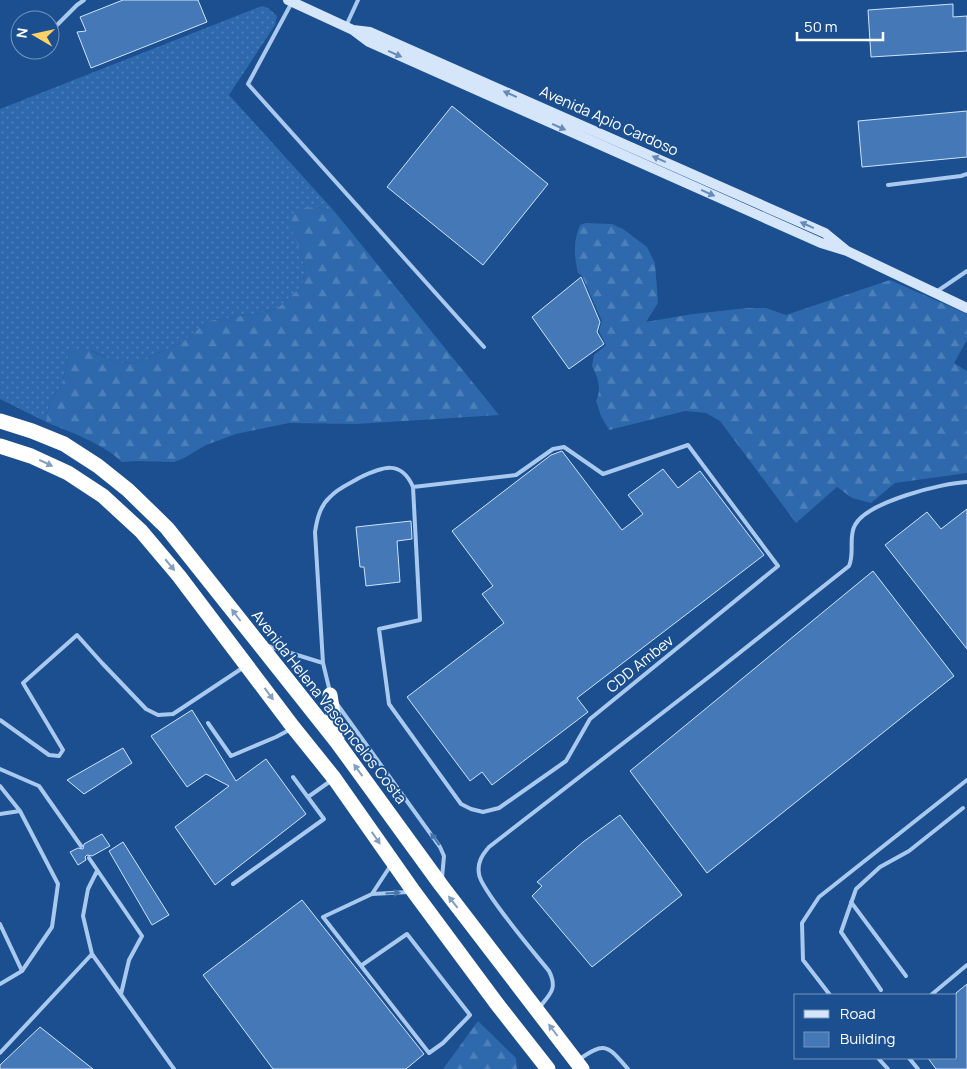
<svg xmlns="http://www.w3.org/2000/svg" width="967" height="1069" viewBox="0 0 967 1069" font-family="Manrope,sans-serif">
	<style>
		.grass { fill: url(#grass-dots) }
		.forest { fill: url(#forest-firs) }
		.building { fill: #4478b7; stroke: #cfe3fa }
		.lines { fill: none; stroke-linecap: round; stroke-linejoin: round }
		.lane { stroke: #a9c9ee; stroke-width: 4 }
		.secondary { stroke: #d6e6fa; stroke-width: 10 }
		.highway { stroke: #fff; stroke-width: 15 }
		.oneway { fill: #668bba }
		.oneway2 { fill: #829ec1 }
		.oneway3 { fill: #4674ac }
		.labels { text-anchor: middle; stroke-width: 4; stroke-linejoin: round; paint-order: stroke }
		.street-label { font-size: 15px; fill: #fff; stroke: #1b4f8f }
	</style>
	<defs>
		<pattern id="grass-dots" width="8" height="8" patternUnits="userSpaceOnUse" patternTransform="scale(1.25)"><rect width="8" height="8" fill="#2e69ad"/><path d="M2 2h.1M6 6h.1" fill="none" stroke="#4d80b9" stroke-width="1.8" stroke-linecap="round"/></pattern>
		<pattern id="forest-firs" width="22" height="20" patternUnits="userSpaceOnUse" patternTransform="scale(1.25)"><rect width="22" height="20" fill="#2e69ad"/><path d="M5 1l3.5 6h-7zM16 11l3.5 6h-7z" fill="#4d80b9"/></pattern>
	</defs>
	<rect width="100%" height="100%" fill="#1b4f8f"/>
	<path class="grass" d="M 262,6 L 268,8 L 277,16 L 275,25 L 229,95 L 335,212 L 318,207 L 301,253 L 305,270 L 302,286 L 278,308 L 261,313 L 208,321 L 181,343 L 137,362 L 117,363 L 91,350 L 69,353 L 62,385 L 50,400 L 46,422 L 0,399 L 0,109 Z"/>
	<path class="forest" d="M 318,207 L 335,212 L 499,415 L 356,424 L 289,423 L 236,434 L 206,445 L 184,458 L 174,462 L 137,461 L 122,462 C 102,443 70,432 46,422 L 50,400 L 62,385 L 69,353 L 74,349 L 90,350 L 117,363 L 137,362 L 181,343 L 208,321 L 261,313 L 278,308 L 302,286 L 305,270 L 301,253 L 290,226 L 293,215 L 303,208 Z
		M 586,223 L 612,224 L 623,229 L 647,247 L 655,263 L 658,303 L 646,322 L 693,314 L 747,308 L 766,308 L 786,315 L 890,280 L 967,314 L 967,340 L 954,363 L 967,371 L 967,473 L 895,483 L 871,503 L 852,498 L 837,487 L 796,523 L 720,421 L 706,413 L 685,411 L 609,430 L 601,416 L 596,401 C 602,388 598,378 592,366 L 594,355 L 606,345 L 599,331 L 602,321 L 582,276 L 578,273 C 574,256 573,242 580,225 Z
		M 478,1021 L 516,1058 L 517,1069 L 443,1069 Z"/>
	<path class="building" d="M 123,0 L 198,0 L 207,22 L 91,68 L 77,32 L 86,31 L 80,17 Z
		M 953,4 L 953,17 L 967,16 L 967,51 L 871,57 L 868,10 Z
		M 452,106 L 548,184 L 483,265 L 387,187 Z
		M 967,111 L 967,157 L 862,167 L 858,121 Z
		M 581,277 L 600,322 L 597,332 L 604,344 L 569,369 L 532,317 Z
		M 562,451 L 622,530 L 643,514 L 628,495 L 663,469 L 678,488 L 700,471 L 764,555 L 577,698 L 588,712 L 492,785 L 482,772 L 470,781 L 407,697 L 504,623 L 482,594 L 493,586 L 452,531 L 551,455 Z
		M 967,509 L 967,649 L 885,545 L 927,512 L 941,529 Z
		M 411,521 L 412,539 L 397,541 L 400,582 L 366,586 L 364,567 L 360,567 L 356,527 Z
		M 873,571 L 954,676 L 707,873 L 630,771 Z
		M 192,710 L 236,781 L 266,759 L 306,814 L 215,885 L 175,827 L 229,786 L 206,774 L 187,787 L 151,736 Z
		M 123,748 L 132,763 L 84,794 L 67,780 Z
		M 620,815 L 682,895 L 592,967 L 532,896 L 542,886 L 537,882 L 583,842 Z
		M 102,834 L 110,846 L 92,856 L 87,855 L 85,857 L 86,860 L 78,865 L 70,852 L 78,848 L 83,849 L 84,844 Z
		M 123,842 L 169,915 L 152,925 L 109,851 Z
		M 302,900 L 424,1054 L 406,1069 L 273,1069 L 203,975 Z
		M 967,984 L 967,1069 L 936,1069 L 928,1058 L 956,1058 L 956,993 Z
		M 40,1027 L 93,1069 L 0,1069 L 0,1065 Z"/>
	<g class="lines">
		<path class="lane" d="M 291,4 L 248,84 L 484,347
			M 346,26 L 358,0
			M 50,32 L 77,5 L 84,0
			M 888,185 L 961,176 L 967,174
			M 936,292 L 967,271
			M 268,646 L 323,663
			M 330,692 L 323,663 L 315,532 C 317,519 320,506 330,497 C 338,488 349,484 359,478 C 382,467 401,459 413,487 L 516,475 L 553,449 L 564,447 L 603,474 L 688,445 L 778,566 L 590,719 L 566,761 L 499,808 L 483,812 L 471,809 L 461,804 L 389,704 L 379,629 L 420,620 L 413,487
			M 337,704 L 440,847 L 444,856 L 442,878
			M 0,720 L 49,755 L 59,756 L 63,750 L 23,683 L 77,635 L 102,663 L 146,709 L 158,715 L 173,714 L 244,667
			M 208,723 L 231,756 L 276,737 L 291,729
			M 0,769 L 39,786 L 81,846
			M 0,786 L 20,811 L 58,884 L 52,927 L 22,971 L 0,984
			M 308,797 L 332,780
			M 0,814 L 20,811
			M 89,858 L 142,936 L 129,960 L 121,994
			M 97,871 L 88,889 L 83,916 L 92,954 L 174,1069
			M 233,884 L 324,819 L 293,777
			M 372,894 L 391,865
			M 851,902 L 906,976
			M 0,924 L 22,971
			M 362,965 L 407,934 L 470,1015 L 443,1043 L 429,1053 L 323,917 L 372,894 L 409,892
			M 881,990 L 841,932 L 856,889 L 880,867 L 909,851 L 963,808
			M 830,995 L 803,960 L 802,923 L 819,897 L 967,780
			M 931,995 L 967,965
			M 539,1008 C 550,994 558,989 549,971 C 536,955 480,889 479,874 C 477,863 482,855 489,847 L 714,673 L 849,566 C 855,553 848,537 855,525 C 867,502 942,483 967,482
			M 0,1053 L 92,954
			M 878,1058 L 888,1069
			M 909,1058 L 918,1069
			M 578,1060 C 606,1041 607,1045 628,1069"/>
		<path class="secondary" d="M 288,0 L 353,30 L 369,42 L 821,243 L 847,251 L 967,308
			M 353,30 L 370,32 L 825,233 L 847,251"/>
		<path class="highway" d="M 0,421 L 32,431 L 64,444 L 98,466 L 128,490 L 167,528 L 337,742 L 441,885 L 582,1069
			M 0,446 L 31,456 L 68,473 L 103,496 L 141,531 L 179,576 L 293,727 L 334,778 L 414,892 L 497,1004 L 548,1069
			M 330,695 L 337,740"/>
	</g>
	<defs><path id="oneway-solid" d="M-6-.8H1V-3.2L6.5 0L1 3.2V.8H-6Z" transform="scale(1.25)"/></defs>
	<g class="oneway">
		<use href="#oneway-solid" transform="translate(395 54) rotate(24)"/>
		<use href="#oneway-solid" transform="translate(510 94) rotate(-156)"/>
		<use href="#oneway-solid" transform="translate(559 127) rotate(24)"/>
		<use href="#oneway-solid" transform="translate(659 159) rotate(-156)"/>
		<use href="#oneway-solid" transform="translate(708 193) rotate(24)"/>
		<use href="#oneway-solid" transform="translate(807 225) rotate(-156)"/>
	</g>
	<g class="oneway2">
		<use href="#oneway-solid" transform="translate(46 463) rotate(25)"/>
		<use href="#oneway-solid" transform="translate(170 565) rotate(50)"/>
		<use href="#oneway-solid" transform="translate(236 615) rotate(-127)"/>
		<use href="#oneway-solid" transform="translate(269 694) rotate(54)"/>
		<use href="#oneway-solid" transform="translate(358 770) rotate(-126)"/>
		<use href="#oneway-solid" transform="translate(376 838) rotate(55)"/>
		<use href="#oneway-solid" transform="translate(453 902) rotate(-128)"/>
		<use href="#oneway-solid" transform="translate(553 1030) rotate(-127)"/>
	</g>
	<g class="oneway3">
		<use href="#oneway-solid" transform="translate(435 839) rotate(-126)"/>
		<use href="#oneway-solid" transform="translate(393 893) rotate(-3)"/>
	</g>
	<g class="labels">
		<g class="street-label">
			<text transform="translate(609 121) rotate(24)" y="5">Avenida Apio Cardoso</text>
			<text transform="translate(640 664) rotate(-39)" y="5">CDD Ambev</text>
			<text transform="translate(329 707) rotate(52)" y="5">Avenida Helena Vasconcelos Costa</text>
		</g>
	</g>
	<rect x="794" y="994" width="162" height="65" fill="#1b4f8f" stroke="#7695bc"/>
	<rect x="804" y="1010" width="25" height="8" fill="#d6e6fa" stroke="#7695bc"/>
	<text x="840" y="1019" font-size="15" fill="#ffffff">Road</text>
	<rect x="804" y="1032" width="25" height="15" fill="#4478b7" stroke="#7695bc"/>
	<text x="840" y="1044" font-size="15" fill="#ffffff">Building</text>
	<g transform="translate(35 35) rotate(279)"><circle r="24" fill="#1b4f8f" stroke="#7695bc"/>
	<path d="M0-4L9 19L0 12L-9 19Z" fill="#ffd166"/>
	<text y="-8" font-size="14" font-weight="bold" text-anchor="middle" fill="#ffffff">N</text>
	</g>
	<path d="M797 32v8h86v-8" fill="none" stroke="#ffffff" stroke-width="2.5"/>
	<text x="804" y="32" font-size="15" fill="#ffffff" stroke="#1b4f8f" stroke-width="4" paint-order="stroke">50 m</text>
</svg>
